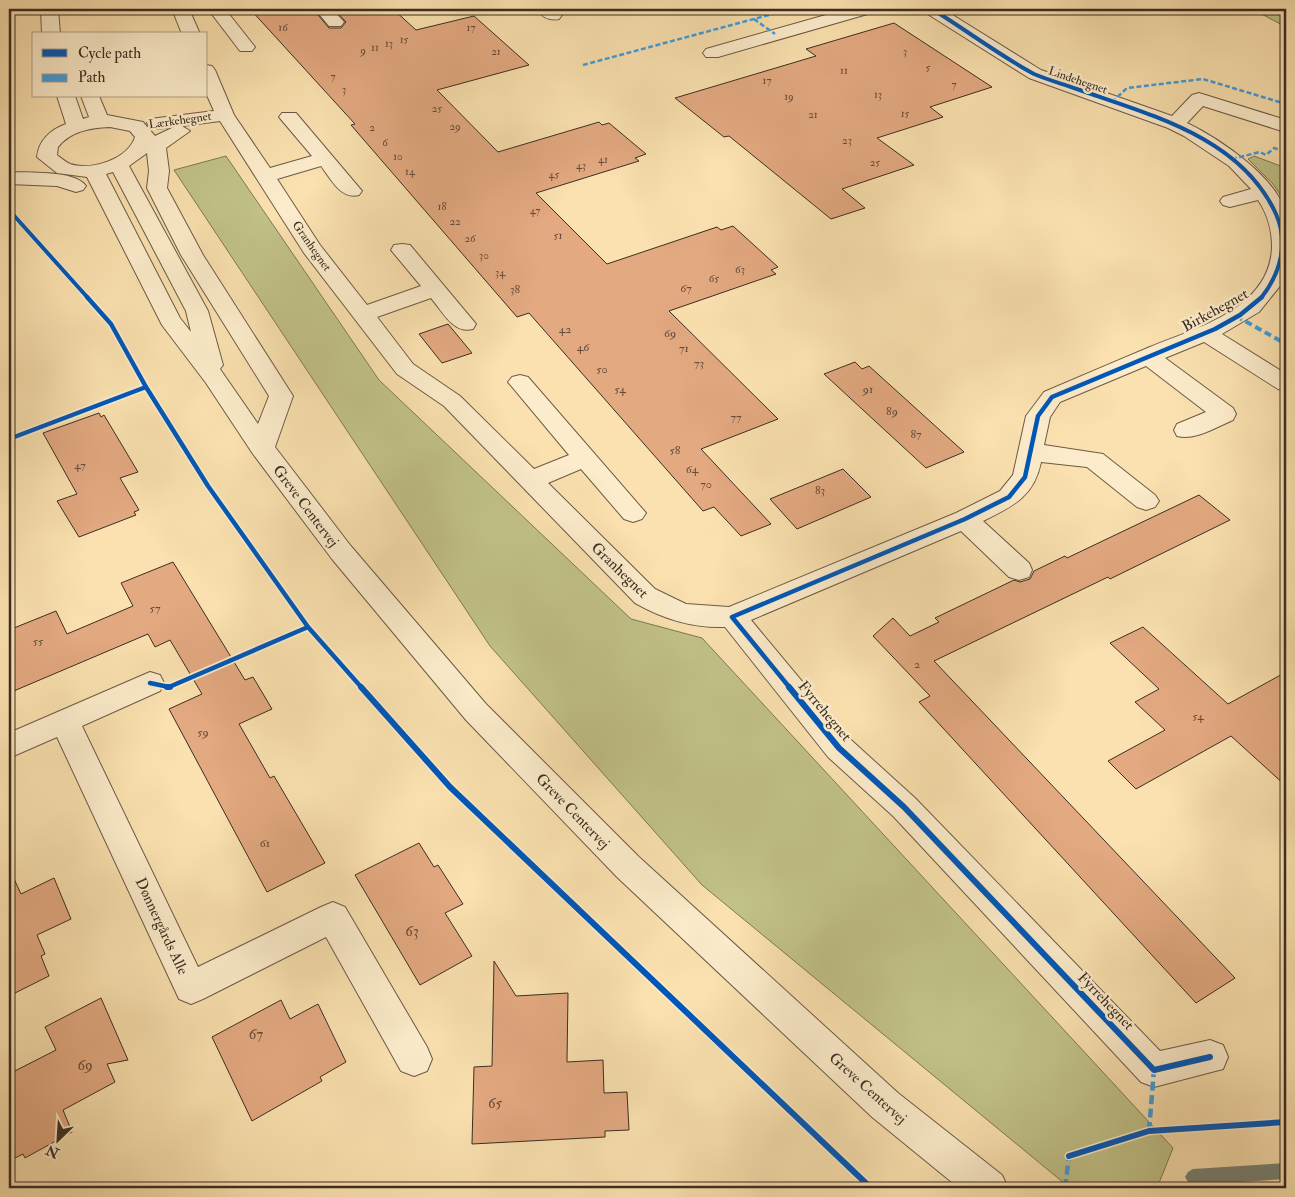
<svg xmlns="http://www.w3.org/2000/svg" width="1295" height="1197" viewBox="0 0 1295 1197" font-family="'IM FELL Double Pica',serif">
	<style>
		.green { fill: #c1c288; stroke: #7e7856 }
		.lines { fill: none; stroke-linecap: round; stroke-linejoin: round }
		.stream { fill: #778375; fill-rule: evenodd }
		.building { fill: #e3a981; stroke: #3c2d23 }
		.minor-casing { stroke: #6c5a46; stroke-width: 2 }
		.minor { fill: #fceccb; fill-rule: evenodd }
		.quiet-far2 { stroke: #3f9de0; stroke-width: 2.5; stroke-dasharray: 5 2.5; stroke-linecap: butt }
		.quiet-far1 { stroke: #3f9de0; stroke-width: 4; stroke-dasharray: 7 4; stroke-linecap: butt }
		.quiet { stroke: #3f9de0; stroke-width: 4.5; stroke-dasharray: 9 4.5; stroke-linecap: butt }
		.cycleway-far2-casing { stroke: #fceccb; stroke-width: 6 }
		.cycleway-far1-casing { stroke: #fceccb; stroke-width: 8 }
		.cycleway-casing { stroke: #fceccb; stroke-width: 9 }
		.cycleway-far2 { stroke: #0057b8; stroke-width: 4 }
		.cycleway-far1 { stroke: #0057b8; stroke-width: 4.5 }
		.cycleway { stroke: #0057b8; stroke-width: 6 }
		.labels { text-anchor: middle; stroke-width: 5; stroke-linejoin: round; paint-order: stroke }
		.far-number-label { font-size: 11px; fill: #664c3a }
		.far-street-label { font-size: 12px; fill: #3c2d23; stroke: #fceccb }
		.number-label { font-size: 12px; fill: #664c3a }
		.street-label { font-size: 15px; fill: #3c2d23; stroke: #fceccb }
		.near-number-label { font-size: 15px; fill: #664c3a }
	</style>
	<rect width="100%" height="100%" fill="#fae1af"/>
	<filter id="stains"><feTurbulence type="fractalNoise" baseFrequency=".004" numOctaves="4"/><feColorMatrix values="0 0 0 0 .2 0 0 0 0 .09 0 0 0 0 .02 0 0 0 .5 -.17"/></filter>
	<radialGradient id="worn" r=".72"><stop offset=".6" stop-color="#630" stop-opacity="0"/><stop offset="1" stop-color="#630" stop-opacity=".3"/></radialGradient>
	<path class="green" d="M 1252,9 L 1286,9 L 1286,27 Z
		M 226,156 L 379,380 L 631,619 L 702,638 L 1173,1148 L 1157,1188 L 1070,1188 L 702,885 L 490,646 L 174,170 Z
		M 1254,156 L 1286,168 L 1286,203 L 1273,184 L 1248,159 Z"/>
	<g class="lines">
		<path class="stream" d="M 1286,1163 L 1286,1179 L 1193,1185 L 1188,1182 L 1185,1177 L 1188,1172 L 1193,1169 Z"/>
	</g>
	<path class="building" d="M 250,9 L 313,9 L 329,28 L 341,28 L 346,22 L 334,9 L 393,9 L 416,30 L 474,16 L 529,65 L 437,90 L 498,152 L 599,122 L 602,125 L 609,123 L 646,154 L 635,158 L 639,161 L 536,193 L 607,264 L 717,227 L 721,230 L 733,226 L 778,267 L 771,270 L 776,274 L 669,311 L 778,419 L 701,449 L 771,524 L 741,536 L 714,507 L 703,511 L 529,313 L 517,317 L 351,125 L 355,124 Z
		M 894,23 L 992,87 L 930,107 L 943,117 L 877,138 L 914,165 L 842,189 L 865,208 L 831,219 L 729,136 L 724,137 L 675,98 L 816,56 L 806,49 Z
		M 448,324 L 472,353 L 442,363 L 419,334 Z
		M 855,362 L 862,369 L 869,366 L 964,452 L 926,468 L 824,374 Z
		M 99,413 L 101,417 L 104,415 L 138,472 L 120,478 L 139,510 L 134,512 L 136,515 L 79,537 L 57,501 L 77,494 L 43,433 Z
		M 843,469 L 871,497 L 797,529 L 770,499 Z
		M 1199,495 L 1230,520 L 1110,579 L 1108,577 L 934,661 L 1235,978 L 1196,1003 L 919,702 L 930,696 L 873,636 L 893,618 L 910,636 L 939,622 L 935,618 L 1014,580 L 1020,582 L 1030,579 L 1034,571 L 1065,556 L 1067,558 Z
		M 173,562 L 245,680 L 253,677 L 272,709 L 239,724 L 270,778 L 274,776 L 325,863 L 267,892 L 169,709 L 202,694 L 170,640 L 155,647 L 148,634 L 9,693 L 9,630 L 56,611 L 67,634 L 133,606 L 121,583 Z
		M 1143,627 L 1228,704 L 1286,672 L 1286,786 L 1231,736 L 1136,789 L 1108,761 L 1165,730 L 1135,702 L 1159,689 L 1110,643 Z
		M 419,843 L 434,867 L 438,865 L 463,904 L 445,913 L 472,956 L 420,985 L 355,875 Z
		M 9,868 L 21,894 L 54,878 L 71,919 L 37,935 L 45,954 L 41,956 L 49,976 L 9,996 Z
		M 494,961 L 516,996 L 568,993 L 567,1062 L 603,1060 L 604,1093 L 627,1092 L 629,1130 L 605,1131 L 605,1137 L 472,1144 L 474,1067 L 492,1066 Z
		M 101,998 L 128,1060 L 107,1064 L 115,1082 L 63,1110 L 72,1132 L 25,1158 L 23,1154 L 15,1158 L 9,1138 L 9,1074 L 56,1050 L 45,1027 Z
		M 281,1000 L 290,1019 L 318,1004 L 346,1062 L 320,1077 L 322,1081 L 252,1121 L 212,1037 Z"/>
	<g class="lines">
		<defs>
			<path id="minor" d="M 41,9 L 58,9 L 60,34 L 42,34 Z
				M 172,9 L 189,9 L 200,34 L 182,34 Z
				M 208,9 L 225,9 L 255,47 L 252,51 L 240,51 Z
				M 315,9 L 332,9 L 344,22 L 341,26 L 329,26 Z
				M 536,9 L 556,9 L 562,15 L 559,19 C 549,21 542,17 536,9 Z
				M 847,9 L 874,9 L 871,13 L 718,57 L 706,57 L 703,53 L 706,49 Z
				M 924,9 L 943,9 L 1041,70 L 1172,116 L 1192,95 L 1199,93 L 1286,120 L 1286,130 L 1282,131 L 1203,106 L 1187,123 C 1218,138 1279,178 1286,215 C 1290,234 1286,257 1286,276 L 1284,281 L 1259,312 L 1222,334 L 1286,374 L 1286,391 L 1278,389 L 1204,342 L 1165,358 L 1233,408 L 1236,414 L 1233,420 C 1216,427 1195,441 1177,436 L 1174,430 L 1177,424 L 1206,412 L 1146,366 L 1060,402 L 1050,417 L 1044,445 L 1103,454 L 1155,495 L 1159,501 L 1155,507 L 1146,510 L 1137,507 L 1087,467 L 1041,462 C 1034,497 1013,506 983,521 L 1029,563 L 1032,570 L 1029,577 L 1019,580 L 1009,577 L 961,531 L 751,620 L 850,739 L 915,798 L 1160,1051 L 1210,1040 L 1223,1045 L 1228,1057 L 1223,1069 L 1154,1087 L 1141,1082 L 893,816 L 828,757 L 725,627 C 691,628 664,619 635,603 L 444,406 L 397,374 L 304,253 L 220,121 L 182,126 L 190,131 L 166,148 L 169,171 L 167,188 L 203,255 L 293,396 L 275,447 L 350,545 L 486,704 L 639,857 L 898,1093 L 1002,1175 L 1008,1188 L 959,1188 L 872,1117 L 617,877 L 466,720 L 332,559 L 253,454 L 206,383 L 162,325 L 87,177 L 57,173 L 37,157 C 39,140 50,130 66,124 L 57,96 L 75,96 L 83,119 L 89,117 L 81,96 L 99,96 L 107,115 L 143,122 L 155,136 L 174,127 L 157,129 L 150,127 L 147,123 L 150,119 L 214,111 L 206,93 L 206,65 L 212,66 L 215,70 L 234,115 L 270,168 L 312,156 L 279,117 L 282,113 L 296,113 L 362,191 L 359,195 C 341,200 331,179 321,166 L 277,179 L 320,245 L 367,305 L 421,286 L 391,250 L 394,245 L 402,244 L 410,245 L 476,324 L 473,329 C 453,334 443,312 431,298 L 377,317 L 413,364 L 460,396 L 534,469 L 569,455 L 508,382 L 512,377 L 520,375 L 528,377 L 646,513 L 642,519 L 633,522 L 624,519 L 581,469 L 548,483 L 655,589 L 686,604 L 729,607 L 956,513 L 1000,491 L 1013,475 L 1026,416 L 1044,392 C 1079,377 1114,362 1150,347 C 1196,328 1270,309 1272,247 C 1272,230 1267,213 1258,200 L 1230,207 L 1223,205 L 1220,201 L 1223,197 L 1251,189 L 1229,166 L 1184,136 L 1168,128 L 1029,78 L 926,13 ZM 110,127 L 130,131 L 135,137 C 128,159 92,171 70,164 C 66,162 61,158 57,155 L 58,147 C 71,131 90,128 110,127 ZM 147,153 L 149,171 L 147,188 L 181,255 L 269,396 L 258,424 L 220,369 L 223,365 L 208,311 L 129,166 ZM 113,172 L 186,311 L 191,332 L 180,318 L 106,174 Z
				M 9,172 C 28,173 75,170 86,186 L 83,190 L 76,192 L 57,186 L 9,184 Z
				M 150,672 L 160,675 L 164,683 L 160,691 L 82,726 L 198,967 L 321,907 L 333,902 L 345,907 L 427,1047 L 432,1059 L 427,1071 L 414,1076 L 401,1071 L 326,937 L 203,999 L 191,1004 L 179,999 L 57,737 L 9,758 L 9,733 Z"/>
		</defs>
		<use href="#minor" class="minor-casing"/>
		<use href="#minor" class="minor"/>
		<path class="quiet-far2" d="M 754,19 L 775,34
			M 583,65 L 791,9
			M 1112,102 L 1127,88 L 1203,79 L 1286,104
			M 1232,159 L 1260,152 L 1266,155 L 1274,148 L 1286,152"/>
		<path class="quiet-far1" d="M 1236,316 L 1286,344"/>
		<path class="quiet" d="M 1149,1131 L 1154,1070
			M 1065,1188 L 1069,1156"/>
		<defs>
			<path id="cycleway-far2" d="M 932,9 C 966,30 999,55 1034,74 C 1048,80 1063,84 1077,89 C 1150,115 1241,137 1276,214 C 1289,244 1280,274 1261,298
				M 9,210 L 88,298"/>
			<path id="cycleway-far1" d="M 87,297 L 111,324 L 146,387 L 208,486 L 308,627 L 362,688
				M 9,439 L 146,387
				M 150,683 L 169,687 L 308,627
				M 790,688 L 732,617 L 965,519 L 1009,497 L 1025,477 L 1038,416 L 1052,397 L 1215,329 L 1240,315 L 1262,297"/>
			<path id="cycleway" d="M 167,687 L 170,687
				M 361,687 L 450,787 L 871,1188
				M 789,687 L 839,748 L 904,807 L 1154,1070 L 1210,1057
				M 1069,1156 L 1149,1131 L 1286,1122"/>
		</defs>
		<use href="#cycleway-far2" class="cycleway-far2-casing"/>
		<use href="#cycleway-far1" class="cycleway-far1-casing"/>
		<use href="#cycleway" class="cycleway-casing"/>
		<use href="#cycleway-far2" class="cycleway-far2"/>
		<use href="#cycleway-far1" class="cycleway-far1"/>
		<use href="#cycleway" class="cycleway"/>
	</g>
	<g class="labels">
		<g class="far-number-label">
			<text x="283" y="31">16</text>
			<text x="471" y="31">17</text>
			<text x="404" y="43">15</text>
			<text x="389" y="47">13</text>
			<text x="375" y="51">11</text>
			<text x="363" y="54">9</text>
			<text x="496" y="55">21</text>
			<text x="905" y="55">3</text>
			<text x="928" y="71">5</text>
			<text x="844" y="74">11</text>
			<text x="333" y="80">7</text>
			<text x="767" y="84">17</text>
			<text x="954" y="88">7</text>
			<text x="344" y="93">3</text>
			<text x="878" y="98">13</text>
			<text x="789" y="100">19</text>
			<text x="437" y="112">25</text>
			<text x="905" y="117">15</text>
			<text x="813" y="118">21</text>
			<text x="455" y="130">29</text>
			<text x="372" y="131">2</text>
			<text x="847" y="144">23</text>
			<text x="385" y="146">6</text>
			<text x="398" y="160">10</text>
			<text x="603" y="163">41</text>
			<text x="875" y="166">25</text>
			<text x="581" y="169">43</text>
			<text x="410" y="175">14</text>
			<text x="554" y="178">45</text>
			<text x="442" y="210">18</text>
			<text x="535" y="214">47</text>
			<text x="455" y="225">22</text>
			<text x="558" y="239">51</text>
			<text x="470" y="242">26</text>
			<text x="484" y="259">30</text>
			<text x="740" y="273">63</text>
			<text x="500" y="276">34</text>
			<text x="714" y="282">65</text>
		</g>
		<g class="far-street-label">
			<text transform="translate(1078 80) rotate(19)" y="4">Lindehegnet</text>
			<text transform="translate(180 120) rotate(-8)" y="4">Lærkehegnet</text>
			<text transform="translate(312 246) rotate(55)" y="4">Granhegnet</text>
		</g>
		<g class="number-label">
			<text x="686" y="292">67</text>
			<text x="515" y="293">38</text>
			<text x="565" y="333">42</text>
			<text x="670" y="337">69</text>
			<text x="583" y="351">46</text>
			<text x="684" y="352">71</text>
			<text x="699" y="367">73</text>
			<text x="602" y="373">50</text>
			<text x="620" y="393">54</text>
			<text x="868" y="393">91</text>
			<text x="892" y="415">89</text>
			<text x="736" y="421">77</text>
			<text x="916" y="438">87</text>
			<text x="675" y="454">58</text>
			<text x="80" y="469">47</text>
			<text x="692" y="473">64</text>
			<text x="706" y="488">70</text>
			<text x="820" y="494">83</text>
			<text x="155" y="612">57</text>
			<text x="38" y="645">55</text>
			<text x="917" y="668">2</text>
			<text x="1198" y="720">54</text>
			<text x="203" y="736">59</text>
			<text x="265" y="847">61</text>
		</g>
		<g class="street-label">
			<text transform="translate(1215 310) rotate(-29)" y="5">Birkehegnet</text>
			<text transform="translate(306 506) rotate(53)" y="5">Greve Centervej</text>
			<text transform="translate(620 570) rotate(44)" y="5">Granhegnet</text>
			<text transform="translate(825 711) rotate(50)" y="5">Fyrrehegnet</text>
			<text transform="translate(573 811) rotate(46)" y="5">Greve Centervej</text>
			<text transform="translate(162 926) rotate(65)" y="5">Dønnergårds Alle</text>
			<text transform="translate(1106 1001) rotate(46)" y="5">Fyrrehegnet</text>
			<text transform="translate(868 1088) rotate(42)" y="5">Greve Centervej</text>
		</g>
		<g class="near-number-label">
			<text x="412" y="936">63</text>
			<text x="256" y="1039">67</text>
			<text x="85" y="1070">69</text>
			<text x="495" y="1108">65</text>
		</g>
	</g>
	<rect width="1295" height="1197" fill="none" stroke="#fae1af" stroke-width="30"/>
	<rect x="10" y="10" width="1275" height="1177" fill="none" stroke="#3c2d23" stroke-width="2.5"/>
	<rect x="15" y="15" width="1265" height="1167" fill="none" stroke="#3c2d23"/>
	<rect x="32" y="32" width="175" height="65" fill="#fceccb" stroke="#afa088"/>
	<rect x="42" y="49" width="25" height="8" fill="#0057b8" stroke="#afa088"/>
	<text x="78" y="58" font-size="15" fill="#3c2d23">Cycle path</text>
	<rect x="42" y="74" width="25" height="8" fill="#3f9de0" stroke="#afa088"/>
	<text x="78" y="82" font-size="15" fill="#3c2d23">Path</text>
	<g transform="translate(58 1140) rotate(205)" stroke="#fceccb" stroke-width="4" paint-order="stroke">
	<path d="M0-4L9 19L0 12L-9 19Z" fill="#3c2d23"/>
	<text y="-8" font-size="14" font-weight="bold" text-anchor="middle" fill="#3c2d23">N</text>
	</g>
	<rect width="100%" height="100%" filter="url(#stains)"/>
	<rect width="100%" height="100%" fill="url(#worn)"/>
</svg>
